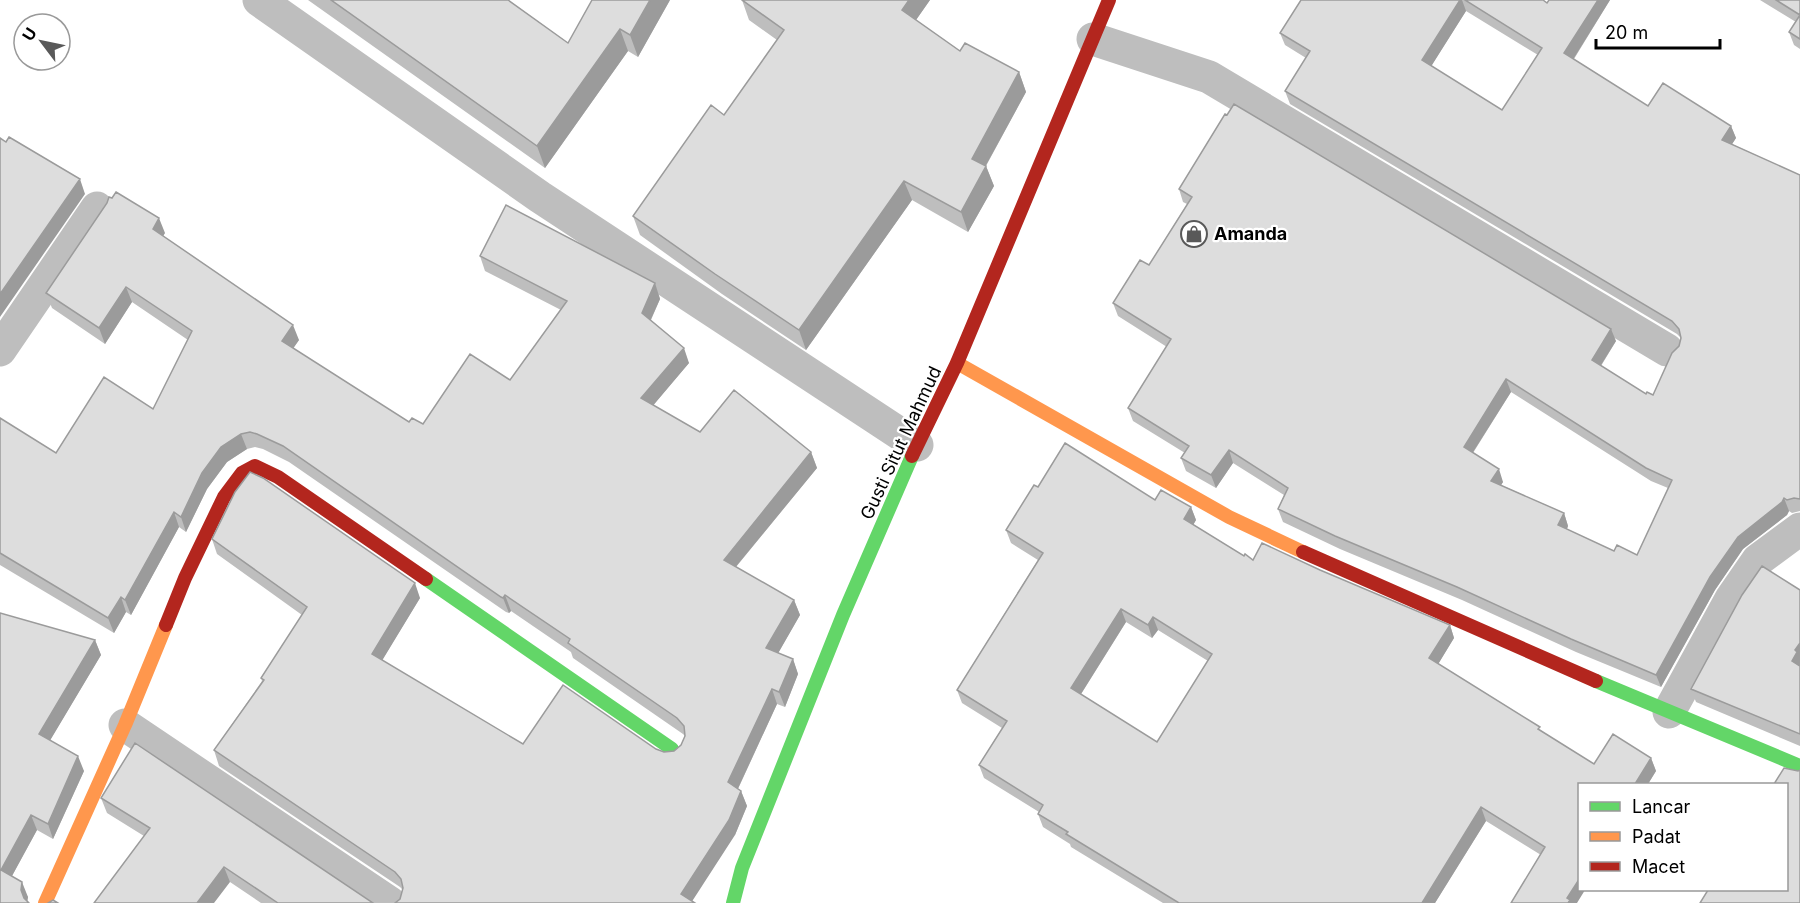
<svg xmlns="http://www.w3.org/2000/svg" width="1800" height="903" viewBox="0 0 1800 903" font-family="Inter,sans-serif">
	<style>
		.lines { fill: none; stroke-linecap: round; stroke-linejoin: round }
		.street { stroke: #bebebe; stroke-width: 33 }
		.fast { stroke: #63d668; stroke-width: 14 }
		.slow { stroke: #ff974d; stroke-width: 14 }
		.jam { stroke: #b3261e; stroke-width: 14 }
		.wall { fill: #bebebe; fill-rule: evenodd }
		.shaded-wall { fill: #9b9b9b }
		.building { fill: #ddd; stroke: #9b9b9b; stroke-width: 1.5; fill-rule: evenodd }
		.labels { text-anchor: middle; stroke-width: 4.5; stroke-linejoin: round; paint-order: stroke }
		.poi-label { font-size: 18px; font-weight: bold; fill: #000; stroke: #fff; text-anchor: start }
		.street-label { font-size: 18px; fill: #000; stroke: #fff }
	</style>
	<rect width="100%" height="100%" fill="#fff"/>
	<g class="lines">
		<path class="street" d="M 259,0 L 540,197 L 917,445
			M 1093,39 L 1209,77 L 1667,350
			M 0,350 L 97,208
			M 1669,712 L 1731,599 L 1758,560 L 1800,529
			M 125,725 L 390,903"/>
		<path class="fast" d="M 426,579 L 672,749
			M 1596,681 L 1800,766
			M 733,903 L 742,868 L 843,615 L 912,456"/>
		<path class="slow" d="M 957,363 L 1229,517 L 1303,552
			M 45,903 L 125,725 L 166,625"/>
		<path class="jam" d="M 912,456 L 957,363 L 1109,0
			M 1303,552 L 1596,681
			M 166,625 L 185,578 L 224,497 L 242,473 L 255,466 L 278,477 L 426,579"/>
	</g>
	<path class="wall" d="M 308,0 L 508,0 L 568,43 L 670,0 L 638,57 L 628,51 L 545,168 Z
		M 742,0 L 930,0 L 916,20 L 960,51 L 1019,72 L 1026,92 L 986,166 L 994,186 L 968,232 L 912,200 L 806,350 L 722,294 L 640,235 L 633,216 L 724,115 L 777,40 L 749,20 Z
		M 1301,0 L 1543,0 L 1547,3 L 1549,0 L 1610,0 L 1574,59 L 1648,106 L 1731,126 L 1736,138 L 1732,144 L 1800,175 L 1800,511 L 1792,513 L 1789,511 L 1787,515 L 1743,549 L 1715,590 L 1661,687 L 1576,652 L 1462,600 L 1340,549 L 1283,522 L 1278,509 L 1284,495 L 1233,463 L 1216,488 L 1186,471 L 1181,458 L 1185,453 L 1133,421 L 1128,408 L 1167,347 L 1118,316 L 1113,303 L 1149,265 L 1187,204 L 1183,202 L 1179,189 L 1616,341 L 1601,366 L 1646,394 L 1653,395 L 1679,346 L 1681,338 L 1677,334 L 1290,104 L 1285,91 L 1306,58 L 1285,45 L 1280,33 ZM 1466,11 L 1538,55 L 1502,110 L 1431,66 ZM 1511,392 L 1651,481 L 1668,488 L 1637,555 L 1614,551 L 1567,529 L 1568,526 L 1564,513 L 1501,485 L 1503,482 L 1473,453 Z
		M 1760,0 L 1800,0 L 1800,49 L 1794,45 L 1789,32 L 1796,22 Z
		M 165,233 L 163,236 L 299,340 L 293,348 L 409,422 L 423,424 L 510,380 L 561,310 L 485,271 L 480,256 L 655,283 L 660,299 L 651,320 L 689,363 L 653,405 L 700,432 L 811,452 L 817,468 L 736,567 L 794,600 L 800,615 L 778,653 L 793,659 L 798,674 L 785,707 L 777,704 L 738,789 L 741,791 L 747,806 L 735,835 L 400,899 L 403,890 L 400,887 L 219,766 L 214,750 L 262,681 L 261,678 L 302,615 L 217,554 L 212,539 L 420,598 L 382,660 L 523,744 L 656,749 L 664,752 L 674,751 L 681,745 L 685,736 L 683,734 L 573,658 L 571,652 L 511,611 L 509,613 L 506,612 L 289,462 L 263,449 L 255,447 L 247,449 L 227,462 L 207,489 L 186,532 L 179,527 L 131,615 L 126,612 L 114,633 L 0,565 L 0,418 L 56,453 L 153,409 L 188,340 L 132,302 L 105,344 L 52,308 L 46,293 Z
		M 1038,487 L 1155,500 L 1191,507 L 1196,520 L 1193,525 L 1244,556 L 1253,560 L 1320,570 L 1450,625 L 1454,638 L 1438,664 L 1541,731 L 1594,764 L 1651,758 L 1656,771 L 1648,784 L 1580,784 L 1541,855 L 1486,821 L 1435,903 L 1163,903 L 1071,847 L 1070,844 L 1043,827 L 1038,814 L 1039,812 L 984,778 L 979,765 L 1002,728 L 962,703 L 957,690 L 1038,560 L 1011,543 L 1006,530 ZM 1126,622 L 1152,638 L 1158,630 L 1208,661 L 1157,742 L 1081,694 Z
		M 1800,590 L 1800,746 L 1696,702 L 1691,689 Z
		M 0,613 L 95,640 L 101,655 L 50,740 L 84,771 L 53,839 L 37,830 L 12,876 L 28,897 L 27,901 L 0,903 Z
		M 101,798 L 373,903 L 261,903 L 230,882 L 144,836 L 107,813 Z"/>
	<path class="shaded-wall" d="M 650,0 L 670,0 L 638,57 L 630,35 Z
		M 909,0 L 930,0 L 909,30 L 902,10 Z
		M 1460,0 L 1462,0 L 1466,11 L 1427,73 L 1422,60 Z
		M 1598,0 L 1610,0 L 1569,66 L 1564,53 Z
		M 620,29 L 628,51 L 545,168 L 537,146 Z
		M 1019,72 L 1026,92 L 979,178 L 972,159 Z
		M 1731,126 L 1736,138 L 1727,152 L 1722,140 Z
		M 986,166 L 994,186 L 968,232 L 961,212 Z
		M 80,179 L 85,194 L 0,317 L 0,294 Z
		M 904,181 L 912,200 L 806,350 L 799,330 Z
		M 159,218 L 165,233 L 158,244 L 153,229 Z
		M 655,283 L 660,299 L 647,328 L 642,313 Z
		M 126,287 L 132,302 L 105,344 L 99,328 Z
		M 293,325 L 299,340 L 288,356 L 282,341 Z
		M 1611,329 L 1616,341 L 1596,373 L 1592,360 Z
		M 684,348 L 689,363 L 646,414 L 641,398 Z
		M 1506,379 L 1511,392 L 1468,460 L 1464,447 Z
		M 241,434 L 247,449 L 227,462 L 207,489 L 186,532 L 181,517 L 202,473 L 221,447 Z
		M 1229,450 L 1233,463 L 1216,488 L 1211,475 Z
		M 811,452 L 817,468 L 729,575 L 724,560 Z
		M 1499,469 L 1503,482 L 1496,493 L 1491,481 Z
		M 1784,498 L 1789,511 L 1787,515 L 1743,549 L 1715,590 L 1661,687 L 1656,675 L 1710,577 L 1738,537 Z
		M 1191,507 L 1196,520 L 1189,532 L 1184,519 Z
		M 174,512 L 179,527 L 131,615 L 125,600 Z
		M 1564,513 L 1568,526 L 1563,538 L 1558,525 Z
		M 415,583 L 420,598 L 377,669 L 372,654 Z
		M 505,595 L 511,611 L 509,613 L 503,598 Z
		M 121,597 L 126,612 L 114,633 L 108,618 Z
		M 794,600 L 800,615 L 772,664 L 766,648 Z
		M 1121,609 L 1126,622 L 1076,702 L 1071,688 Z
		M 1153,617 L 1158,630 L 1152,638 L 1148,625 Z
		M 1450,625 L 1454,638 L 1434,671 L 1429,658 Z
		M 95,640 L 101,655 L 45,749 L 39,734 Z
		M 1800,643 L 1800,669 L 1792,661 L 1795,650 Z
		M 793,659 L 798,674 L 785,707 L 779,692 Z
		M 772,689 L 777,704 L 734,797 L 728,782 Z
		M 78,756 L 84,771 L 53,839 L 48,824 Z
		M 1651,758 L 1656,771 L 1648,784 L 1635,784 Z
		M 741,791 L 747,806 L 735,835 L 691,903 L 681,894 Z
		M 1481,807 L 1486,821 L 1435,903 L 1422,903 Z
		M 31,815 L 37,830 L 7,885 L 1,870 Z
		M 224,867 L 230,882 L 214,903 L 197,903 Z
		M 1580,878 L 1580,890 L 1585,890 L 1577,903 L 1568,903 L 1567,898 Z
		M 22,882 L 28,897 L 27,903 L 26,903 L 21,890 Z"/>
	<path class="building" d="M 331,0 L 508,0 L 568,43 L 592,0 L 650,0 L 630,35 L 620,29 L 537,146 Z
		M 742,0 L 909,0 L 902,10 L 960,51 L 965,43 L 1019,72 L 972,159 L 986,166 L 961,212 L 904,181 L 799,330 L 715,274 L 633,216 L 711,105 L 724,115 L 784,30 Z
		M 1301,0 L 1460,0 L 1422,60 L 1502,110 L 1542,48 L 1465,0 L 1543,0 L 1547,3 L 1549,0 L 1598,0 L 1564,53 L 1648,106 L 1663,83 L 1731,126 L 1722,140 L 1800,175 L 1800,499 L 1794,498 L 1787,500 L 1784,498 L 1782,502 L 1738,537 L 1710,577 L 1656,675 L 1571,639 L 1457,587 L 1335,536 L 1278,509 L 1288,488 L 1229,450 L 1211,475 L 1181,458 L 1189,446 L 1128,408 L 1171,339 L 1113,303 L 1140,260 L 1149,265 L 1192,197 L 1179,189 L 1225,114 L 1227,115 L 1234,104 L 1611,329 L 1592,360 L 1646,394 L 1647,392 L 1653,395 L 1672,353 L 1679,346 L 1681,338 L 1679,329 L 1672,321 L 1285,91 L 1310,51 L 1280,33 ZM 1506,379 L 1646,468 L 1672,480 L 1637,555 L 1617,545 L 1614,551 L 1558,525 L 1564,513 L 1491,481 L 1499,469 L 1464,447 Z
		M 1776,0 L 1800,0 L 1800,15 Z
		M 1800,15 L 1800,39 L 1789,32 Z
		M 9,137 L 80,179 L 0,294 L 0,138 L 6,142 Z
		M 116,192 L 159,218 L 153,229 L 293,325 L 282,341 L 409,422 L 412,418 L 423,424 L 470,354 L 510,380 L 567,301 L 480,256 L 506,205 L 655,283 L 642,313 L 684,348 L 641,398 L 700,432 L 734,390 L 811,452 L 724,560 L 794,600 L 766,648 L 793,659 L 779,692 L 772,689 L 728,782 L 741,791 L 729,820 L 681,894 L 695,903 L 395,903 L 400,899 L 403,888 L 401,879 L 395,872 L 214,750 L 264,680 L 261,678 L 307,607 L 212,539 L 235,492 L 250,472 L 263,478 L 415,583 L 372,654 L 523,744 L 563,685 L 656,749 L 664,752 L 674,751 L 681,745 L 685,736 L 684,726 L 677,718 L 568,643 L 570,639 L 505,595 L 503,598 L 501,597 L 283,446 L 257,434 L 250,432 L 241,434 L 221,447 L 202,473 L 181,517 L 174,512 L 125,600 L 121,597 L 108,618 L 0,553 L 0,418 L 56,453 L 104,377 L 153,409 L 192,331 L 126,287 L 99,328 L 46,293 L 107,203 L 109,197 L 112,198 Z
		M 1065,443 L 1155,500 L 1161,490 L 1191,507 L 1184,519 L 1244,556 L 1245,554 L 1253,560 L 1262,543 L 1320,570 L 1450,625 L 1429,658 L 1540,727 L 1538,729 L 1594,764 L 1613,734 L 1651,758 L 1635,784 L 1580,784 L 1580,878 L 1567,898 L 1570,900 L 1568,903 L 1511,903 L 1545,847 L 1481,807 L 1422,903 L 1179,903 L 1066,834 L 1068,832 L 1038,814 L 1043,805 L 979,765 L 1007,721 L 957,690 L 1043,553 L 1006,530 L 1034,485 L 1038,487 ZM 1121,609 L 1148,625 L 1153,617 L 1212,654 L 1157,742 L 1071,688 Z
		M 1762,566 L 1800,590 L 1800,643 L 1795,650 L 1797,652 L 1792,661 L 1800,666 L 1800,734 L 1691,689 L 1742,595 Z
		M 0,613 L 95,640 L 39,734 L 78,756 L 48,824 L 31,815 L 1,870 L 22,882 L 21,890 L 24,898 L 29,903 L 0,903 Z
		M 135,743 L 373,903 L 278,903 L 224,867 L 197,903 L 94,903 L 150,828 L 101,798 Z
		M 1784,768 L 1798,771 L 1800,770 L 1800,903 L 1700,903 L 1708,890 L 1786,890 L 1786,784 L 1774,784 Z
		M 53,900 L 58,903 L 48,903 Z"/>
	<defs>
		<symbol id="shop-ring" viewBox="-11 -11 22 22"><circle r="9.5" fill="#fff" stroke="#595959" stroke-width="1.5"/><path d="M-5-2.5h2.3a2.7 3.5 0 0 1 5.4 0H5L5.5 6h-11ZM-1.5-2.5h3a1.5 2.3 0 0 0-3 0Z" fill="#595959"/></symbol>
	</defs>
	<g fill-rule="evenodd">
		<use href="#shop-ring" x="1179" y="219" width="30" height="30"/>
	</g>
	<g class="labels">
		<g class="poi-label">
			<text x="1214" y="240">Amanda</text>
		</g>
		<g class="street-label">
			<text transform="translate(901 443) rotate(-65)" y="6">Gusti Situt Mahmud</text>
		</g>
	</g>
	<rect x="1578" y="783" width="210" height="108" fill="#ffffff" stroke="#999999" stroke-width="1.5"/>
	<rect x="1590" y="802" width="30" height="9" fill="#63d668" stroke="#999999" stroke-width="1.5"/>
	<text x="1632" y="813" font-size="18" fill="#000000">Lancar</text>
	<rect x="1590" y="832" width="30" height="9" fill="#ff974d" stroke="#999999" stroke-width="1.5"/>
	<text x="1632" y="843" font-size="18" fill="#000000">Padat</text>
	<rect x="1590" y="862" width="30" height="9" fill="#b3261e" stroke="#999999" stroke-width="1.5"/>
	<text x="1632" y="873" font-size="18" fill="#000000">Macet</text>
	<g transform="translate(42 42) rotate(302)"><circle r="28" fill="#ffffff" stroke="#999999" stroke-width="1.5"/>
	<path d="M0-4.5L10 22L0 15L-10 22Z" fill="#595959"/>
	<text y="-9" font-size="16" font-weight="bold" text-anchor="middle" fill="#000000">U</text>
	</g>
	<path d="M1596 39v9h124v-9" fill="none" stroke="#000000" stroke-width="3"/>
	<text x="1605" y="39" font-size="18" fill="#000000" stroke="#ffffff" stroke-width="4.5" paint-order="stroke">20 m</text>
</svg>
